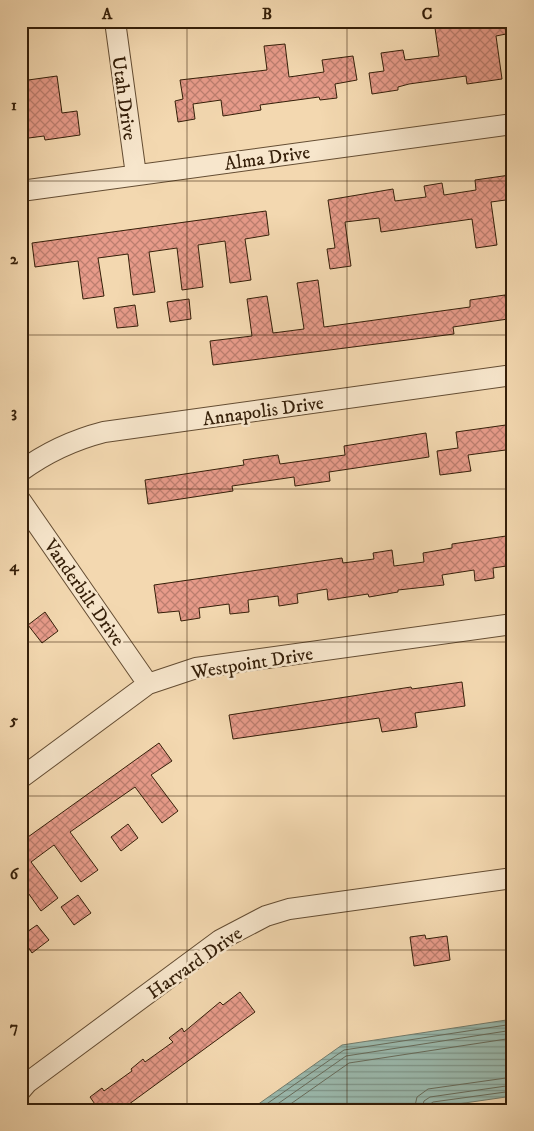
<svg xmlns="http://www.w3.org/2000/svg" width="534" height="1131" viewBox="0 0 534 1131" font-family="'IM FELL DW Pica',serif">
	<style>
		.water { fill: url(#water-rules); stroke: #727b6b }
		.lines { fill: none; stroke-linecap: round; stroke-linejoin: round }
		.shore { stroke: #686c5b; stroke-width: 1 }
		.building { fill: url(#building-cross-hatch); stroke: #351f09 }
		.street-casing { stroke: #644d33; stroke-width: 22 }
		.street { stroke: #f7e6cc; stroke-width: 20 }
		.grid { fill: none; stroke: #351f09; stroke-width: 1; stroke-opacity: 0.55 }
		.labels { text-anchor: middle; stroke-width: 5; stroke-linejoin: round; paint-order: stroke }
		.street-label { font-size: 19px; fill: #351f09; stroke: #f7e6cc }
		.neatline { fill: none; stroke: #351f09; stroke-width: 2 }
		.grid-label { font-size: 16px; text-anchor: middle; font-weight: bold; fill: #351f09 }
	</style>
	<defs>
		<pattern id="water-rules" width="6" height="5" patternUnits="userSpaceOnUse" patternTransform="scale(1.25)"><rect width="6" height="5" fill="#9bb9ad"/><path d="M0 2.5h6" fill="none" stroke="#7f968b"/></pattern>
		<pattern id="building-cross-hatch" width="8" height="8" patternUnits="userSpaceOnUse" patternTransform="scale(1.25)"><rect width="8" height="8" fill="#e79b8a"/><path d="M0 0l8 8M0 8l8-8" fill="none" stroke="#bc7e6f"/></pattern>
	</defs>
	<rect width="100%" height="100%" fill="#f3d8b0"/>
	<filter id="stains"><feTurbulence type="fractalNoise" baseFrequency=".004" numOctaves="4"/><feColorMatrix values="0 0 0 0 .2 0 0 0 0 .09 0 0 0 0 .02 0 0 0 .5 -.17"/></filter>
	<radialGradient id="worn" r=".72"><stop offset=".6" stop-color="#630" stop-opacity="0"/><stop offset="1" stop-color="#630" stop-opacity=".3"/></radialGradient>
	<path class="water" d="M 513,1019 L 513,1096 L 416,1110 L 250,1110 L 342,1045 Z"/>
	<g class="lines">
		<path class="shore" d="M 258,1110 L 344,1050 L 513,1024
			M 269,1110 L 346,1056 L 513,1030
			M 282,1110 L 349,1063 L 513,1038
			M 414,1110 L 417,1097 L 428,1089 L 513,1077
			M 421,1110 L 424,1101 L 430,1097 L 513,1085
			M 428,1110 L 429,1105 L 433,1102 L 513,1091"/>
	</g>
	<path class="building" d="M 434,21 L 504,21 L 506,34 L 496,36 L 502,79 L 467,84 L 466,76 L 409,84 L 398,87 L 398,90 L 372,94 L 369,73 L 384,71 L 381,53 L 403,50 L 405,60 L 439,56 Z
		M 285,44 L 289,77 L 324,72 L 322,60 L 353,56 L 357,80 L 335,84 L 337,98 L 320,100 L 319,97 L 260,105 L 261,110 L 223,116 L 221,100 L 193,104 L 195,119 L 178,122 L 175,101 L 183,99 L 180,80 L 267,70 L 264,46 Z
		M 57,76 L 62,113 L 77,111 L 80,135 L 45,140 L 44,136 L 21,139 L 21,81 Z
		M 510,175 L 513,199 L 491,202 L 497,245 L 476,248 L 472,219 L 381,232 L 379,218 L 345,222 L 351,266 L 330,269 L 327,249 L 335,248 L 328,200 L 393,189 L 395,201 L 426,197 L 424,186 L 442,183 L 444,195 L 476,190 L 475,180 Z
		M 266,211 L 269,235 L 245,239 L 251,280 L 230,283 L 225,241 L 198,245 L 203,287 L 182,290 L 177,248 L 149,252 L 155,292 L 133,295 L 128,254 L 98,258 L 104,296 L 83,299 L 78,261 L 35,267 L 32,243 Z
		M 318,280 L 324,327 L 470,307 L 470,300 L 505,295 L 508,319 L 453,327 L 454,334 L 213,365 L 210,341 L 252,336 L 247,299 L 267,296 L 273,333 L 304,329 L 297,283 Z
		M 189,299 L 191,319 L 170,322 L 167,302 Z
		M 135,305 L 138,326 L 117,328 L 114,308 Z
		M 513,424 L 513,449 L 468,455 L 471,471 L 440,475 L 437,451 L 458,448 L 456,432 Z
		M 426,433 L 429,457 L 329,472 L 330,481 L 295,486 L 294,477 L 232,486 L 233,491 L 148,504 L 145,480 L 244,465 L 243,460 L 278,455 L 280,464 L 345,455 L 344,446 Z
		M 513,535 L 513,565 L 493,568 L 494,578 L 475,581 L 474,570 L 442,575 L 444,585 L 398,590 L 398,592 L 369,597 L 368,594 L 328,600 L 327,589 L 297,594 L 298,603 L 279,606 L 278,596 L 248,600 L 249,612 L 230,614 L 229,604 L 199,608 L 200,618 L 181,621 L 179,611 L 158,613 L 154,585 L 342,558 L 343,563 L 374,559 L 373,553 L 392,550 L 394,566 L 424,562 L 423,553 L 452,548 L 452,544 Z
		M 45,612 L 58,631 L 42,643 L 28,625 Z
		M 462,682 L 465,706 L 415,713 L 417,727 L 382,732 L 379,718 L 233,739 L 229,715 L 411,687 L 412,689 Z
		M 159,743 L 172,761 L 151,775 L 178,811 L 162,823 L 135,787 L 70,832 L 98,870 L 81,882 L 54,845 L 31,862 L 58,898 L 41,911 L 21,883 L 21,842 Z
		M 128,824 L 138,838 L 121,851 L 111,837 Z
		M 78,895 L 91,913 L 74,925 L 61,907 Z
		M 37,925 L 49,940 L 32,953 L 21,936 Z
		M 425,935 L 426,939 L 447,936 L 450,960 L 414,966 L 410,937 Z
		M 240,992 L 255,1012 L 121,1110 L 99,1110 L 90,1097 L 102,1088 L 104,1091 L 132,1071 L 131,1069 L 143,1059 L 145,1062 L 173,1042 L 169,1038 L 182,1028 L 184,1032 L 220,1002 L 223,1005 Z"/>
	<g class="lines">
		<defs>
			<path id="street" d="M 115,21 L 136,175
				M 21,191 L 513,124
				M 21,471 C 47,452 73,440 104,432 L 513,375
				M 21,501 L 148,684
				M 21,778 L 148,684 L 196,668 L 513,624
				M 21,1090 L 27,1083 L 220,940 L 266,916 L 289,909 L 513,878"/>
		</defs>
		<use href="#street" class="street-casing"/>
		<use href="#street" class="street"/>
	</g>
	<path class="grid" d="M 187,21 L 187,1110M 347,21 L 347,1110M 21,181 L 513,181M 21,335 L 513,335M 21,489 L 513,489M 21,642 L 513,642M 21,796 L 513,796M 21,950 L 513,950"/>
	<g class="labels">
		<g class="street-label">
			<text transform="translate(125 98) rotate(82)" y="7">Utah Drive</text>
			<text transform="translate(267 157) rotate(-8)" y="7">Alma Drive</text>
			<text transform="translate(263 410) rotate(-8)" y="7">Annapolis Drive</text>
			<text transform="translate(85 592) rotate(55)" y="7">Vanderbilt Drive</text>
			<text transform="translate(252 662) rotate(-9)" y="7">Westpoint Drive</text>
			<text transform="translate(194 962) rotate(-35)" y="7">Harvard Drive</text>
		</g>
	</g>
	<rect width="534" height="1131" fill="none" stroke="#f3d8b0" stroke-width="55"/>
	<rect x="28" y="28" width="478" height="1076" class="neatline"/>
	<g class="grid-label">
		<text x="107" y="19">A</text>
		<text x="267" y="19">B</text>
		<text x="427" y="19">C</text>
		<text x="14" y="110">1</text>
		<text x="14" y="264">2</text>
		<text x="14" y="417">3</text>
		<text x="14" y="571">4</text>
		<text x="14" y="725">5</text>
		<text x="14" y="879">6</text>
		<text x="14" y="1032">7</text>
	</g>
	<rect width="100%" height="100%" filter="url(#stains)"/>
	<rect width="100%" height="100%" fill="url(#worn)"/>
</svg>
